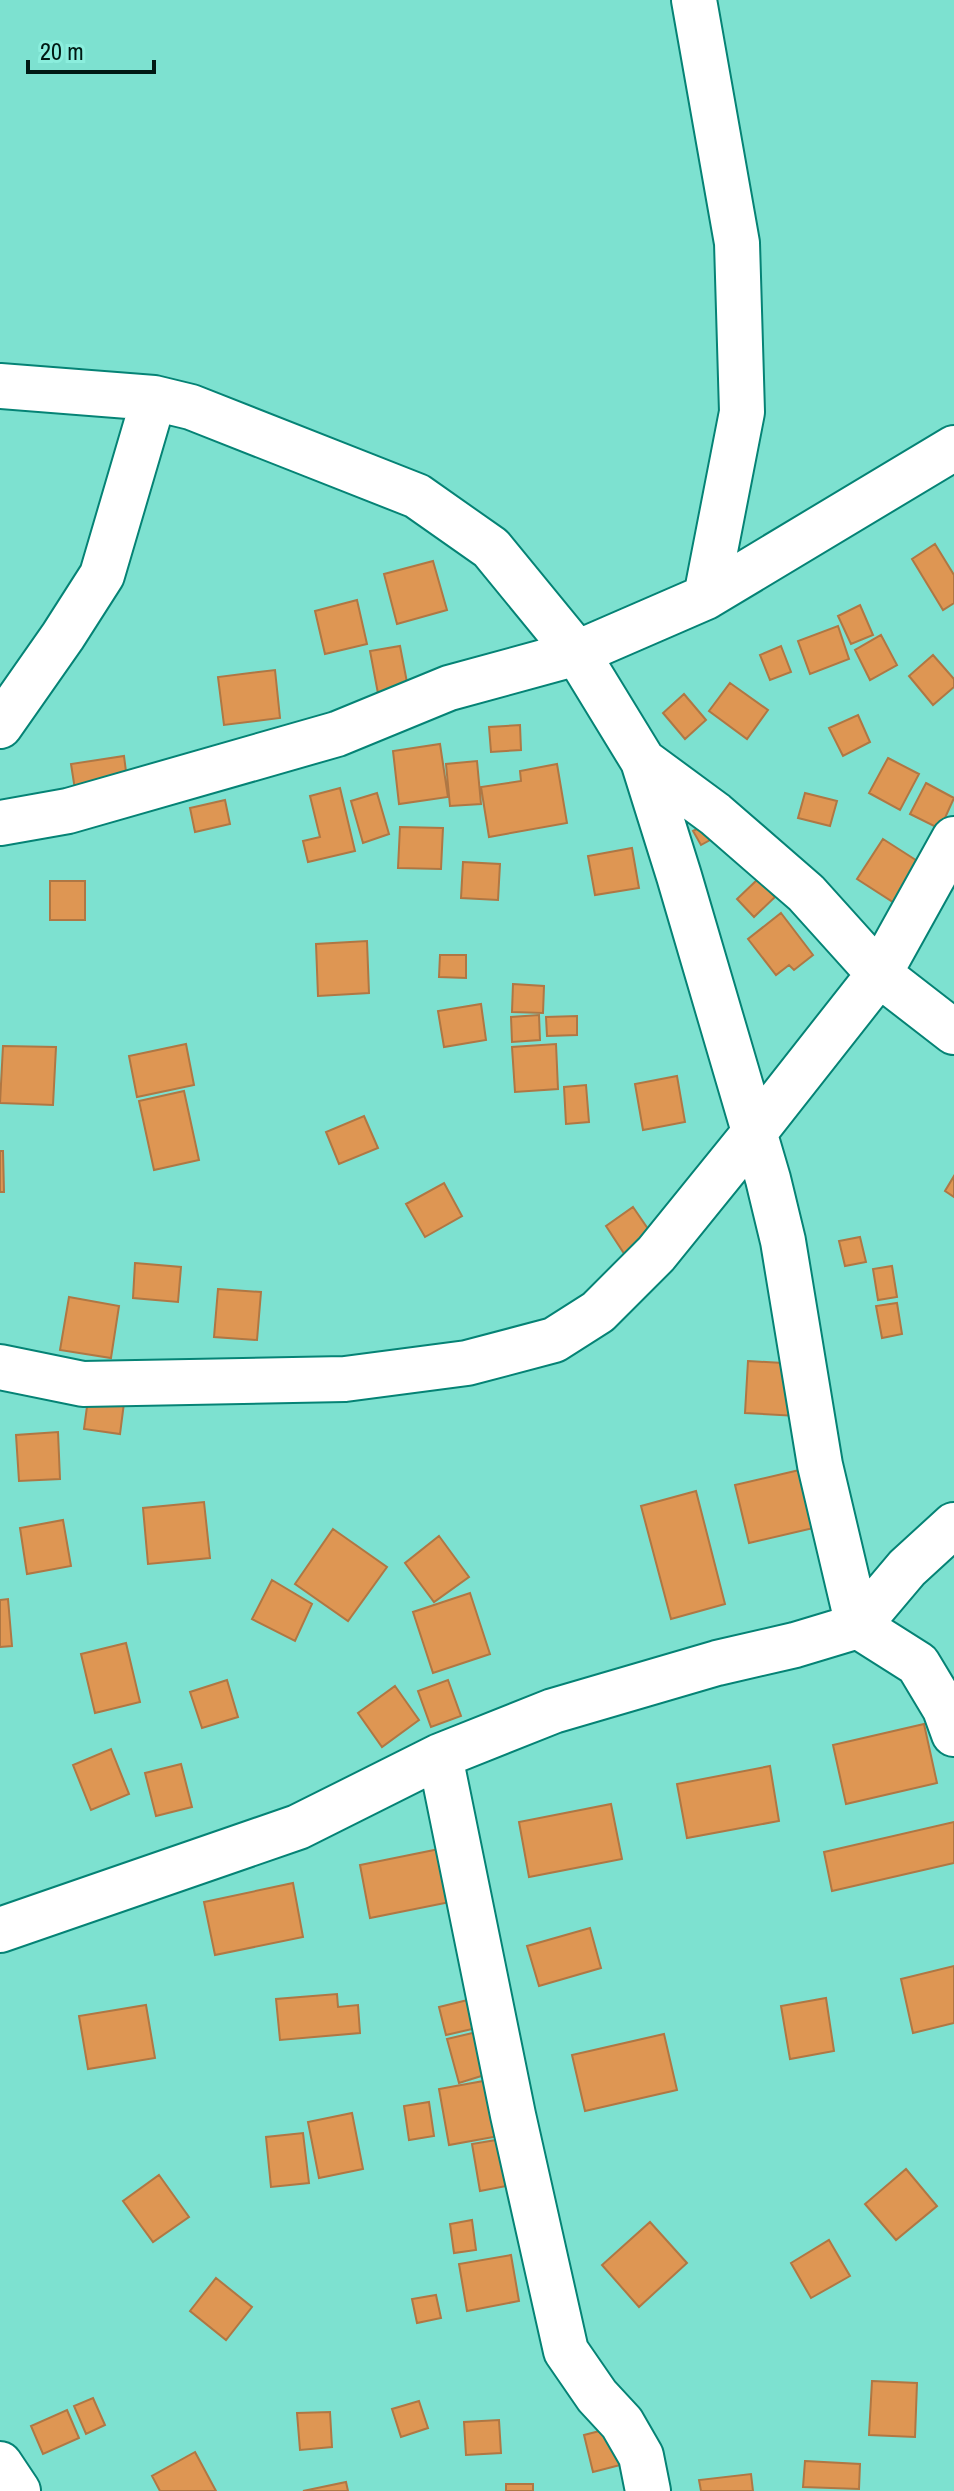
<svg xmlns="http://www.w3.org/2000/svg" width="954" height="2491" viewBox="0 0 954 2491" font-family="'Archivo Narrow',sans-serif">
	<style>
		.building { fill: #de9653; stroke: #af7744; stroke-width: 2 }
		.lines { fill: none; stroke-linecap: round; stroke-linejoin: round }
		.minor-casing { stroke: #058375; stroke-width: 48 }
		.minor { stroke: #fff; stroke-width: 44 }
	</style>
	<rect width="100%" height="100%" fill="#7de1d0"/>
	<path class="building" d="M 935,544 L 954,575 L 954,603 L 943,610 L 912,559 Z
		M 433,561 L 447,610 L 397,624 L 384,574 Z
		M 357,600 L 367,644 L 325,654 L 315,611 Z
		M 860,605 L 873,635 L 851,644 L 838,616 Z
		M 838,626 L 849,659 L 810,674 L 798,641 Z
		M 881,635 L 897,665 L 870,680 L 855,650 Z
		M 400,646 L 410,698 L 380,704 L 370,651 Z
		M 781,646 L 791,672 L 770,680 L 760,655 Z
		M 933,655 L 954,679 L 954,687 L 933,705 L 909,676 Z
		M 275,670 L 280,718 L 224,725 L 218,677 Z
		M 730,683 L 768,710 L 747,739 L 709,711 Z
		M 684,694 L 706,720 L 685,739 L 663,713 Z
		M 858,715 L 870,742 L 843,756 L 829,728 Z
		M 520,725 L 521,750 L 491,752 L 489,727 Z
		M 440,744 L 448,797 L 399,804 L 393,751 Z
		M 124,756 L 128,787 L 76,796 L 71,764 Z
		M 888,758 L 919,774 L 900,810 L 869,793 Z
		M 477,761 L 481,804 L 450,806 L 446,764 Z
		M 557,764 L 567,823 L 489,837 L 481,787 L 521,781 L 520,771 Z
		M 926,783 L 954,798 L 940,829 L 910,814 Z
		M 340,788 L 355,851 L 308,862 L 303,841 L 320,837 L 310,796 Z
		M 377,793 L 389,834 L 363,843 L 351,801 Z
		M 805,793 L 837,801 L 830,826 L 798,818 Z
		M 225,800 L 230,824 L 195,832 L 190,808 Z
		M 712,821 L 719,835 L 701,845 L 693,831 Z
		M 400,827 L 443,828 L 441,869 L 398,868 Z
		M 883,839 L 922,864 L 896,904 L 857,879 Z
		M 632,848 L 639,888 L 595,895 L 588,856 Z
		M 463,862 L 500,864 L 498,900 L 461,898 Z
		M 758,879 L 775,897 L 754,917 L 737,899 Z
		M 50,881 L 85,881 L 85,920 L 50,920 Z
		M 781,913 L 813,955 L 794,970 L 789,965 L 776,975 L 748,939 Z
		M 367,941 L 369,993 L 318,996 L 316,944 Z
		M 440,955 L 466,955 L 466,978 L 439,977 Z
		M 513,984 L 544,986 L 543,1013 L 512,1012 Z
		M 481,1004 L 486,1040 L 444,1047 L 438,1011 Z
		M 539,1015 L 540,1040 L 512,1042 L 511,1017 Z
		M 577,1016 L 577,1035 L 547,1036 L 546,1017 Z
		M 186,1044 L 194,1085 L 137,1097 L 129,1056 Z
		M 556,1044 L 558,1089 L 515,1092 L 512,1047 Z
		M 3,1046 L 56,1047 L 53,1105 L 0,1103 Z
		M 677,1076 L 685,1122 L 643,1130 L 635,1084 Z
		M 586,1085 L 589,1122 L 566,1124 L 564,1087 Z
		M 184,1091 L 199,1160 L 154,1170 L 139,1101 Z
		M 364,1116 L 378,1148 L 339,1164 L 326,1132 Z
		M 0,1151 L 3,1151 L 4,1192 L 0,1192 Z
		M 954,1176 L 954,1197 L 945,1191 Z
		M 444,1183 L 462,1216 L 425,1237 L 406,1204 Z
		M 633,1207 L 657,1242 L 629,1261 L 606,1226 Z
		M 860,1237 L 866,1262 L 845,1266 L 839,1241 Z
		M 135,1263 L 181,1267 L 178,1302 L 133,1298 Z
		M 892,1266 L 897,1297 L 878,1300 L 873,1269 Z
		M 218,1289 L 261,1292 L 257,1340 L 214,1337 Z
		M 69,1297 L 119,1306 L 111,1358 L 60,1350 Z
		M 897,1303 L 902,1334 L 882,1338 L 876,1306 Z
		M 748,1361 L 800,1364 L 797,1416 L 745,1413 Z
		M 88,1399 L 124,1403 L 120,1434 L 84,1429 Z
		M 58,1432 L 60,1479 L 19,1481 L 16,1435 Z
		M 808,1468 L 822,1526 L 749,1543 L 735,1485 Z
		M 696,1491 L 725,1604 L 671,1619 L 641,1506 Z
		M 204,1502 L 210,1558 L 148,1564 L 143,1508 Z
		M 63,1520 L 71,1566 L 27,1574 L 20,1528 Z
		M 333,1529 L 387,1567 L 348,1621 L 295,1584 Z
		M 439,1536 L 469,1577 L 434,1602 L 405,1563 Z
		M 272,1580 L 312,1604 L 295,1641 L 252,1619 Z
		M 470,1593 L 490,1654 L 433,1673 L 413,1612 Z
		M 8,1599 L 12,1646 L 0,1647 L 0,1600 Z
		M 126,1643 L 140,1702 L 95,1713 L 81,1654 Z
		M 227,1680 L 238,1717 L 202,1728 L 190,1692 Z
		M 448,1680 L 461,1716 L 431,1727 L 418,1691 Z
		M 395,1686 L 419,1720 L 382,1747 L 358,1713 Z
		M 924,1724 L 937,1783 L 846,1804 L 833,1745 Z
		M 111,1749 L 129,1794 L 91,1810 L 73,1765 Z
		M 181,1764 L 192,1807 L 156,1816 L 145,1773 Z
		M 770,1766 L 779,1821 L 687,1838 L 677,1784 Z
		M 611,1804 L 622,1859 L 529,1877 L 519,1822 Z
		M 954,1822 L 954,1863 L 832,1891 L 824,1852 Z
		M 454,1846 L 465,1899 L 370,1918 L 360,1865 Z
		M 293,1883 L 303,1937 L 215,1955 L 204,1902 Z
		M 590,1928 L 601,1968 L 539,1986 L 527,1946 Z
		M 954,1966 L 954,2023 L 913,2033 L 901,1979 Z
		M 337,1994 L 338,2007 L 358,2005 L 360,2033 L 280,2040 L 276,1999 Z
		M 488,1995 L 494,2024 L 446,2035 L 439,2007 Z
		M 826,1998 L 834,2051 L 790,2059 L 781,2006 Z
		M 146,2005 L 155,2058 L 88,2069 L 79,2016 Z
		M 481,2031 L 491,2073 L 459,2083 L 447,2039 Z
		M 664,2034 L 677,2090 L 585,2111 L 572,2055 Z
		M 489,2080 L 499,2136 L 449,2145 L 439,2089 Z
		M 429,2102 L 434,2136 L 409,2140 L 404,2106 Z
		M 352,2113 L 363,2169 L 319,2178 L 308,2122 Z
		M 303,2133 L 309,2183 L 271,2187 L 266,2137 Z
		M 508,2138 L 517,2184 L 480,2191 L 472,2144 Z
		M 906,2169 L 937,2206 L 896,2240 L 865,2204 Z
		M 159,2175 L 189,2217 L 153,2242 L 123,2201 Z
		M 472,2220 L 476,2250 L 454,2253 L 450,2224 Z
		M 650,2222 L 687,2263 L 639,2307 L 602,2265 Z
		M 829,2240 L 850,2276 L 811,2298 L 791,2263 Z
		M 511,2255 L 519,2301 L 467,2311 L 459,2264 Z
		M 216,2278 L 252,2307 L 226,2340 L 190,2311 Z
		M 436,2295 L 441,2318 L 417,2323 L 412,2299 Z
		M 872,2381 L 917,2383 L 915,2437 L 869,2435 Z
		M 93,2398 L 105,2425 L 86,2434 L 74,2406 Z
		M 419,2401 L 428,2428 L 401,2437 L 392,2409 Z
		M 67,2410 L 79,2438 L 43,2454 L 31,2426 Z
		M 330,2412 L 332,2447 L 300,2450 L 297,2413 Z
		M 499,2420 L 501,2453 L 466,2455 L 464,2422 Z
		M 615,2427 L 624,2464 L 593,2472 L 584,2435 Z
		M 195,2452 L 216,2491 L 160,2491 L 152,2476 Z
		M 805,2461 L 860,2464 L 859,2489 L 803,2487 Z
		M 751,2474 L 753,2491 L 701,2491 L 699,2480 Z
		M 346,2482 L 348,2491 L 303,2491 Z
		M 506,2484 L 533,2484 L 533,2491 L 506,2491 Z"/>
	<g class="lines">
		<defs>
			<path id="minor" d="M 694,0 L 737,243 L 742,412 L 706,597
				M 0,386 L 154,398 L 191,407 L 417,496 L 491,548 L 577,653 L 706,597 L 954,448
				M 0,726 L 63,636 L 102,575 L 154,398
				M 643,761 L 715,814 L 806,893 L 879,974 L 954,1032
				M 0,823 L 68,811 L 337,734 L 449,688 L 577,653 L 643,761 L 679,876 L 768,1179 L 783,1241 L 820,1465 L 858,1626 L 918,1664 L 945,1709 L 954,1734
				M 0,1367 L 83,1384 L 345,1379 L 467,1363 L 554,1340 L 598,1312 L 656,1254 L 754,1133 L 879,974 L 954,839
				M 440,1756 L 513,2115 L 566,2351 L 597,2396 L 622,2423 L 641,2456 L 648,2491
				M 0,1930 L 298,1827 L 440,1756 L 553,1711 L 717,1663 L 795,1645 L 858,1626 L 907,1568 L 954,1525
				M 0,2464 L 18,2491"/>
		</defs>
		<use href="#minor" class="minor-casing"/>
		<use href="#minor" class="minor"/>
	</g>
	<path d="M28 60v12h126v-12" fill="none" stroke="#001914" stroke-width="4"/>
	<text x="40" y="60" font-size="24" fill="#001914" stroke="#8beedd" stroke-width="6" paint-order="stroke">20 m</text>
</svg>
